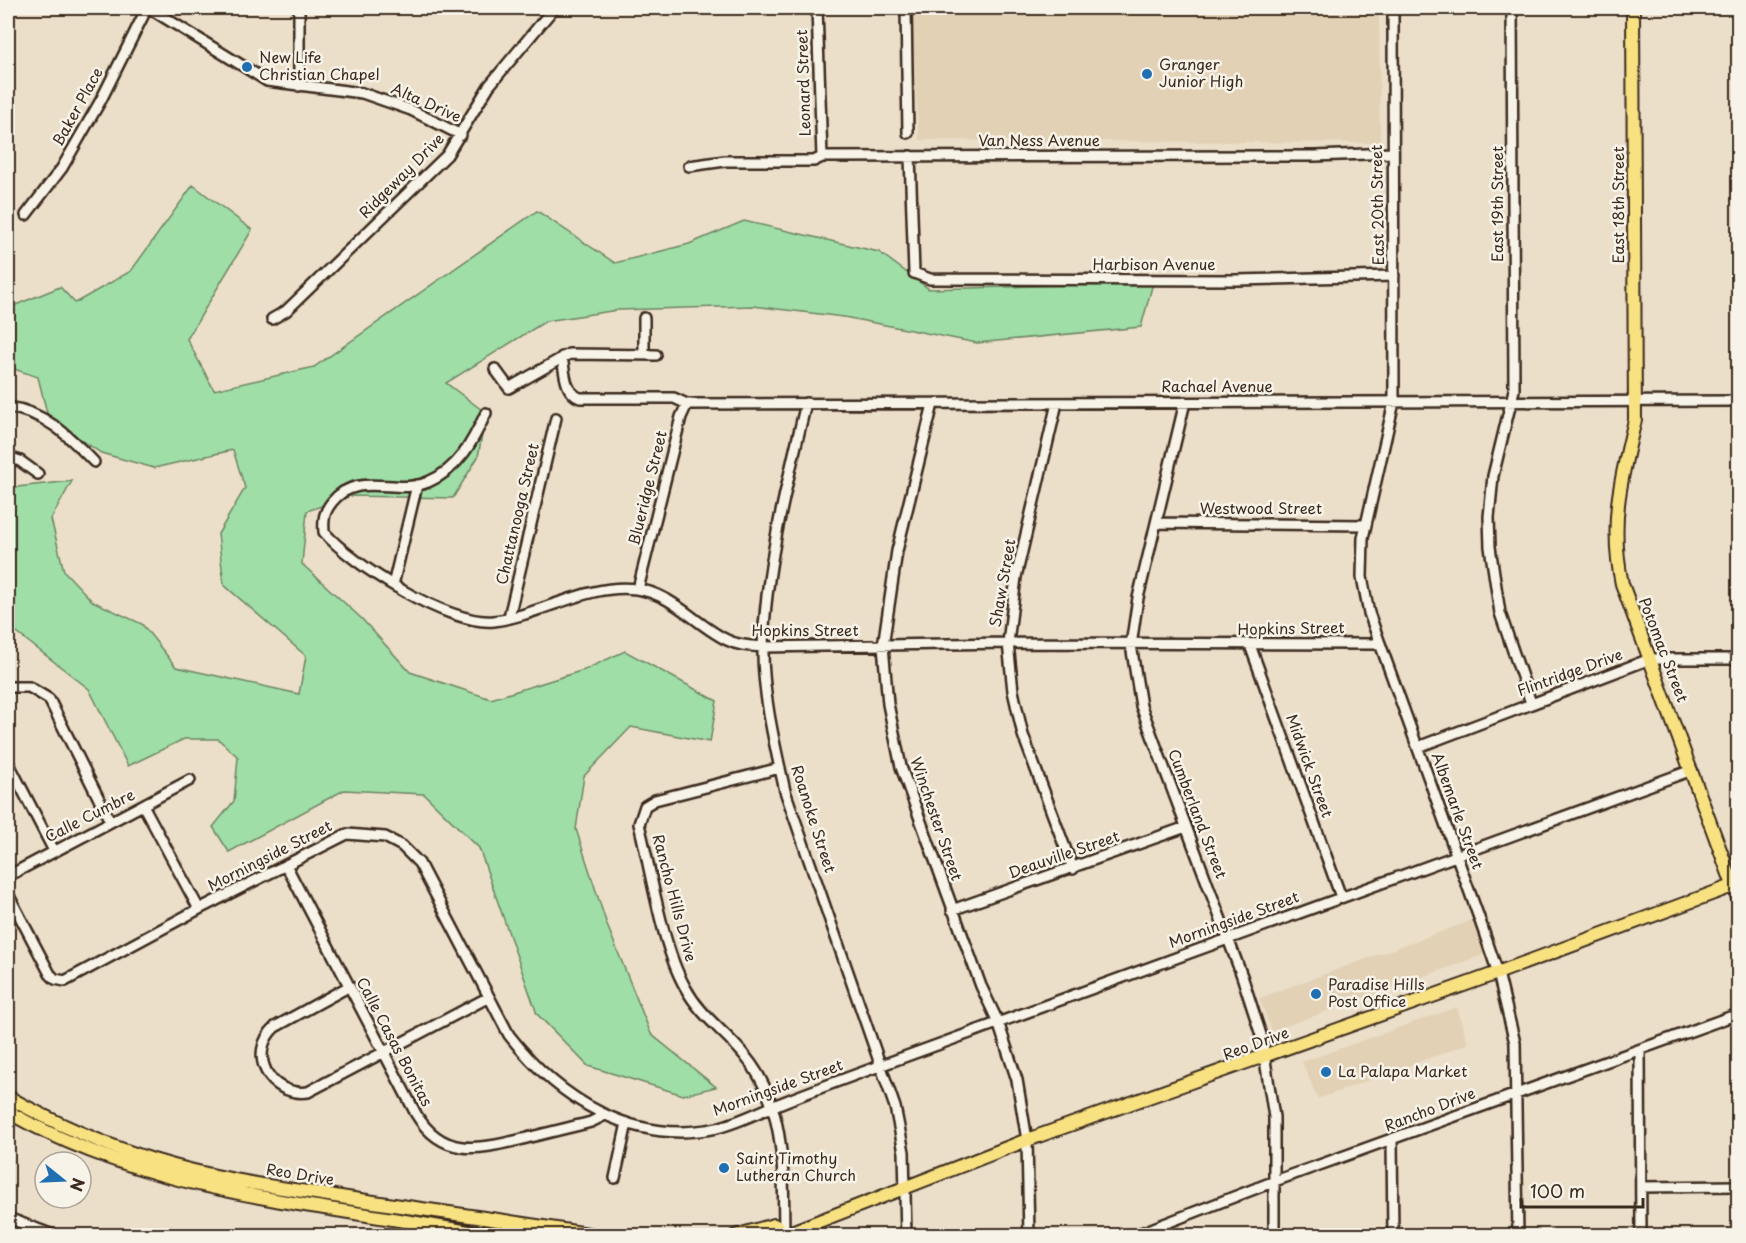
<svg xmlns="http://www.w3.org/2000/svg" width="1746" height="1243" viewBox="0 0 1746 1243" font-family="'Playpen Sans',sans-serif">
	<style>
		.built { fill: #e3d1b5 }
		.green { fill: #9fdea7; stroke: #6d8462; stroke-width: 1.5 }
		.lines { fill: none; stroke-linecap: round; stroke-linejoin: round }
		.minor-casing { stroke: #3b2a1e; stroke-width: 14 }
		.major-casing { stroke: #3b2a1e; stroke-width: 16 }
		.minor { stroke: #f7f3e8; stroke-width: 9 }
		.major { stroke: #f8e181; stroke-width: 12 }
		.poi-dot { fill: #1f6fb2; stroke: #f7f3e8; stroke-width: 2 }
		.labels { text-anchor: middle; stroke-width: 5; stroke-linejoin: round; paint-order: stroke }
		.poi-label { font-size: 15px; fill: #3b2a1e; stroke: #f7f3e8; text-anchor: start }
		.street-label { font-size: 15px; fill: #3b2a1e; stroke: #f7f3e8 }
	</style>
	<rect width="100%" height="100%" fill="#ebdfca"/>
	<filter id="ink" filterUnits="userSpaceOnUse"><feTurbulence type="fractalNoise" baseFrequency=".0167" numOctaves="2"/><feDisplacementMap in="SourceGraphic" scale="12" xChannelSelector="R" yChannelSelector="G"/><feConvolveMatrix kernelMatrix="1 2 1 2 8 2 1 2 1" color-interpolation-filters="sRGB"/></filter>
	<g filter="url(#ink)">
		<path class="built" d="M 910,8 L 1379,8 L 1380,143 L 919,140 Z
			M 1473,920 L 1486,954 L 1272,1031 L 1259,998 Z
			M 1457,1007 L 1468,1044 L 1318,1099 L 1302,1062 Z"/>
		<path class="green" d="M 193,185 L 252,230 L 187,339 L 214,390 L 314,367 L 537,211 L 615,263 L 689,244 L 744,221 L 879,252 L 929,289 L 1153,283 L 1141,327 L 977,343 L 844,317 L 753,306 L 618,310 L 546,321 L 446,383 L 486,413 L 478,457 L 453,498 L 350,496 L 307,511 L 302,564 L 362,619 L 410,672 L 491,699 L 584,670 L 625,651 L 717,701 L 710,742 L 631,727 L 584,776 L 576,829 L 607,925 L 651,1034 L 716,1087 L 683,1095 L 588,1066 L 537,1014 L 479,848 L 424,794 L 344,790 L 229,852 L 213,827 L 234,801 L 238,757 L 218,739 L 184,739 L 128,766 L 89,689 L 8,626 L 8,488 L 72,481 L 51,519 L 64,571 L 92,601 L 142,624 L 176,667 L 299,694 L 306,656 L 224,585 L 218,534 L 245,488 L 233,450 L 154,468 L 101,453 L 48,417 L 38,377 L 8,367 L 8,308 L 60,287 L 75,303 L 131,271 Z"/>
		<g class="lines">
			<defs>
				<path id="minor" d="M 149,8 L 267,81 L 362,93 L 411,110 L 461,135
					M 817,8 L 822,157
					M 906,8 L 908,133
					M 1393,8 L 1394,402 L 1363,538 L 1362,577 L 1369,613 L 1478,915 L 1498,973 L 1515,1043 L 1518,1236
					M 1512,8 L 1514,390 L 1493,476 L 1489,517 L 1490,547 L 1500,613 L 1531,703
					M 299,86 L 299,8
					M 910,156 L 914,273 L 930,279 L 1236,280 L 1394,276
					M 689,166 L 725,161 L 814,161 L 822,157 L 1315,156 L 1392,153
					M 26,215 L 62,168 L 101,100 L 147,8
					M 644,318 L 644,354
					M 272,319 L 286,311 L 447,155 L 489,86 L 554,8
					M 562,357 C 565,372 564,392 580,398 L 674,398 L 687,404
					M 495,369 L 509,388 L 569,354 L 656,355
					M 1185,402 L 1138,598 L 1131,645 L 1141,706 L 1242,976 L 1261,1035 L 1274,1117 L 1274,1236
					M 806,403 C 787,484 766,564 763,646 C 762,692 775,746 785,791 L 895,1107 L 904,1152 L 906,1236
					M 1057,403 L 1016,577 L 1008,643 L 1013,691 L 1023,735 L 1073,869
					M 933,404 L 897,551 L 883,646 L 888,704 L 901,767 L 981,986 L 998,1022 L 1017,1080 L 1027,1140 L 1029,1236
					M 8,407 C 45,412 69,436 94,462
					M 486,413 C 473,441 459,469 428,482 C 397,496 357,470 332,502 C 324,512 323,519 324,532 C 352,565 450,626 494,621 C 542,615 587,583 636,589 C 672,593 697,626 727,640 C 739,646 751,646 763,647 L 1008,643 L 1380,644
					M 8,457 L 20,461 L 38,474
					M 1156,523 L 1366,525
					M 393,585 L 417,485
					M 638,589 L 681,417 L 687,404 L 1738,401
					M 509,617 L 556,418
					M 1250,645 L 1341,897
					M 8,687 L 29,687 L 49,699 L 110,821
					M 1418,747 L 1650,659 L 1738,659
					M 8,762 L 54,851
					M 780,768 L 655,800 L 645,806 L 639,824 C 651,871 662,947 685,987 C 701,1017 725,1031 745,1056 C 787,1106 783,1175 784,1236
					M 143,805 L 199,909
					M 286,865 L 416,1114 C 443,1159 480,1149 523,1139 C 546,1133 568,1128 591,1122 L 603,1116
					M 8,882 L 10,875 L 190,780
					M 1733,885 L 1738,902
					M 8,894 L 50,974 L 55,979 L 65,981 L 199,909 L 347,834 L 385,837 L 402,846 L 419,863 L 509,1035 C 559,1099 633,1146 717,1128 C 737,1123 757,1113 776,1105 C 811,1091 847,1078 882,1065 L 1692,770
					M 952,910 L 1186,827
					M 348,987 L 275,1027 C 246,1054 270,1097 308,1092 L 489,997
					M 1640,1050 L 1641,1236
					M 1392,1141 L 1393,1236
					M 615,1178 L 627,1123
					M 1641,1187 L 1738,1186
					M 8,1218 L 56,1236
					M 1133,1236 L 1275,1181 L 1738,1014"/>
				<path id="major" d="M 1633,8 L 1635,420 C 1621,478 1609,524 1622,584 L 1733,885
					M 8,1097 C 54,1123 102,1144 153,1160 C 208,1177 265,1186 322,1194 C 414,1209 507,1220 600,1236
					M 8,1112 C 163,1199 320,1202 489,1236
					M 735,1236 L 774,1225 L 784,1232
					M 781,1236 L 1027,1140 L 1489,976 L 1738,884"/>
			</defs>
			<use href="#minor" class="minor-casing"/>
			<use href="#major" class="major-casing"/>
			<use href="#minor" class="minor"/>
			<use href="#major" class="major"/>
		</g>
	</g>
	<g class="poi-dot">
		<circle cx="247" cy="67" r="6"/>
		<circle cx="1147" cy="74" r="6"/>
		<circle cx="1316" cy="994" r="6"/>
		<circle cx="1326" cy="1072" r="6"/>
		<circle cx="724" cy="1168" r="6"/>
	</g>
	<g class="labels">
		<g class="poi-label">
			<text x="259" y="63">New Life<tspan x="259" dy="17">Christian Chapel</tspan></text>
			<text x="1159" y="70">Granger<tspan x="1159" dy="17">Junior High</tspan></text>
			<text x="1328" y="990">Paradise Hills<tspan x="1328" dy="17">Post Office</tspan></text>
			<text x="1338" y="1077">La Palapa Market</text>
			<text x="736" y="1164">Saint Timothy<tspan x="736" dy="17">Lutheran Church</tspan></text>
		</g>
		<g class="street-label">
			<text transform="translate(804 83) rotate(-92)" y="5">Leonard Street</text>
			<text transform="translate(426 103) rotate(24)" y="5">Alta Drive</text>
			<text transform="translate(78 107) rotate(-61)" y="5">Baker Place</text>
			<text x="1039" y="146">Van Ness Avenue</text>
			<text transform="translate(402 176) rotate(-45)" y="5">Ridgeway Drive</text>
			<text transform="translate(1498 204) rotate(-90)" y="5">East 19th Street</text>
			<text transform="translate(1378 205) rotate(-91)" y="5">East 20th Street</text>
			<text transform="translate(1619 205) rotate(-90)" y="5">East 18th Street</text>
			<text x="1154" y="270">Harbison Avenue</text>
			<text x="1217" y="392">Rachael Avenue</text>
			<text transform="translate(648 488) rotate(-76)" y="5">Blueridge Street</text>
			<text x="1261" y="514">Westwood Street</text>
			<text transform="translate(518 514) rotate(-77)" y="5">Chattanooga Street</text>
			<text transform="translate(1003 583) rotate(-80)" y="5">Shaw Street</text>
			<text transform="translate(1291 629) rotate(-1)" y="5">Hopkins Street</text>
			<text x="805" y="636">Hopkins Street</text>
			<text transform="translate(1663 650) rotate(69)" y="5">Potomac Street</text>
			<text transform="translate(1570 673) rotate(-20)" y="5">Flintridge Drive</text>
			<text transform="translate(1309 766) rotate(70)" y="5">Midwick Street</text>
			<text transform="translate(1457 811) rotate(70)" y="5">Albemarle Street</text>
			<text transform="translate(1197 814) rotate(69)" y="5">Cumberland Street</text>
			<text transform="translate(90 816) rotate(-27)" y="5">Calle Cumbre</text>
			<text transform="translate(813 819) rotate(72)" y="5">Roanoke Street</text>
			<text transform="translate(936 819) rotate(71)" y="5">Winchester Street</text>
			<text transform="translate(1064 855) rotate(-19)" y="5">Deauville Street</text>
			<text transform="translate(270 856) rotate(-27)" y="5">Morningside Street</text>
			<text transform="translate(674 898) rotate(75)" y="5">Rancho Hills Drive</text>
			<text transform="translate(1234 920) rotate(-20)" y="5">Morningside Street</text>
			<text transform="translate(394 1042) rotate(62)" y="5">Calle Casas Bonitas</text>
			<text transform="translate(1256 1044) rotate(-20)" y="5">Reo Drive</text>
			<text transform="translate(778 1088) rotate(-20)" y="5">Morningside Street</text>
			<text transform="translate(1430 1110) rotate(-21)" y="5">Rancho Drive</text>
			<text transform="translate(300 1175) rotate(9)" y="5">Reo Drive</text>
		</g>
	</g>
	<rect width="1746" height="1243" fill="none" stroke="#f7f3e8" stroke-width="30"/>
	<rect x="15" y="15" width="1716" height="1213" fill="none" stroke="#3b2a1e" stroke-width="2" filter="url(#ink)"/>
	<g transform="translate(63 1180) rotate(108)"><circle r="28" fill="#f7f3e8" stroke="#aca397" stroke-width="1.5"/>
	<path d="M0-4.5L10 22L0 15L-10 22Z" fill="#1f6fb2"/>
	<text y="-9" font-size="16" font-weight="bold" text-anchor="middle" fill="#3b2a1e">N</text>
	</g>
	<path d="M1521 1198v9h122v-9" fill="none" stroke="#3b2a1e" stroke-width="3"/>
	<text x="1530" y="1198" font-size="18" fill="#3b2a1e" stroke="#f7f3e8" stroke-width="4.5" paint-order="stroke">100 m</text>
</svg>
